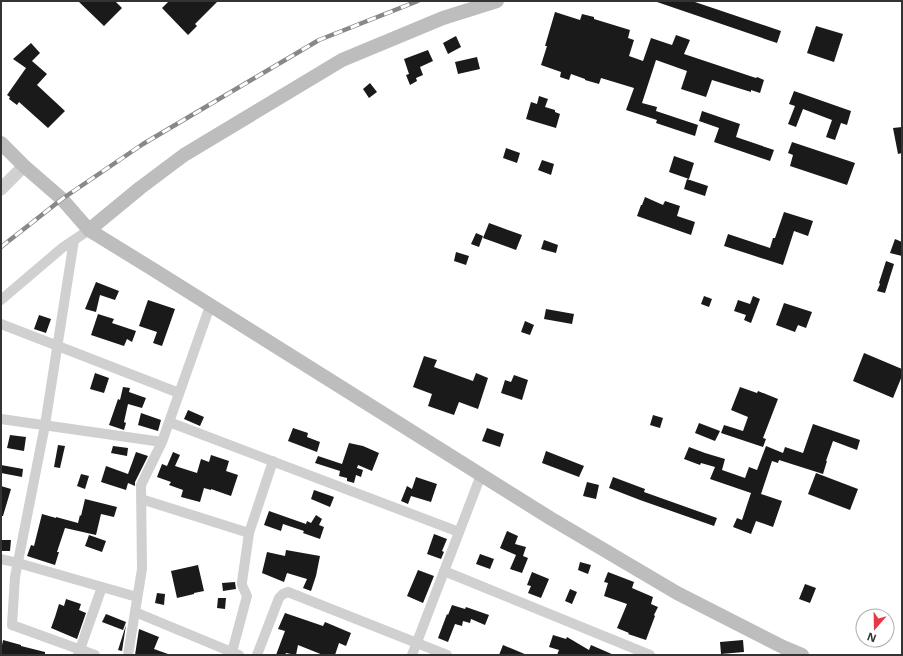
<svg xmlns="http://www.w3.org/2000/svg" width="903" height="656" viewBox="0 0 903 656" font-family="'Noto Sans',sans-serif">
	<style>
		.building { fill: #1a1a1a }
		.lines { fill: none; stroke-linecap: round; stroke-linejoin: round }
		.minor { stroke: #d0d0d0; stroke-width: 10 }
		.tertiary { stroke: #d0d0d0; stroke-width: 13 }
		.secondary { stroke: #bdbdbd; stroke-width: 14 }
		.rail-casing { stroke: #888; stroke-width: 4.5 }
		.rail { stroke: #fff; stroke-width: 3; stroke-dasharray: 9; stroke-linecap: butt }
	</style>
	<rect width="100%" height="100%" fill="#fff"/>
	<path class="building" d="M 78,1 L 115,1 L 122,8 L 104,26 Z
		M 169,1 L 218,1 L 195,24 L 197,26 L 188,35 L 162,8 Z
		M 657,1 L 692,1 L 781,31 L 777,43 L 657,2 Z
		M 555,12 L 580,20 L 582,14 L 594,17 L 594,19 L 630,30 L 628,38 L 634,40 L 629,56 L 643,61 L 651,38 L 672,45 L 676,35 L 690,40 L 684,54 L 756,78 L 757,77 L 764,80 L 760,93 L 751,90 L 751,92 L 712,80 L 706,97 L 681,89 L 687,71 L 656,60 L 642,103 L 657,107 L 656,111 L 698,125 L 695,136 L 656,123 L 657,120 L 626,110 L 634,88 L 601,78 L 599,84 L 585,80 L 585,79 L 571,74 L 569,80 L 560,77 L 561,72 L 541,65 L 547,46 L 545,46 Z
		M 816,26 L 843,34 L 834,62 L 807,53 Z
		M 456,36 L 461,47 L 448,54 L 443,43 Z
		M 31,43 L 40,53 L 32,61 L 47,74 L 37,85 L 65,111 L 48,128 L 19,102 L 17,105 L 9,99 L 10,97 L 7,95 L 26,68 L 13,59 Z
		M 428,50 L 433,61 L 420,67 L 423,75 L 416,78 L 417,81 L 410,85 L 406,75 L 409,74 L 404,59 Z
		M 477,57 L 480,69 L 458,74 L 455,62 Z
		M 370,83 L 377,92 L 369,98 L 363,89 Z
		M 794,91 L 851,111 L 847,125 L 841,123 L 835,140 L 826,137 L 832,120 L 803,109 L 796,127 L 788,124 L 795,106 L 789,104 Z
		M 539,96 L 548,99 L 545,107 L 555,110 L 555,112 L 560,114 L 556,128 L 526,119 L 531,102 L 537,104 Z
		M 702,111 L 740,124 L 736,137 L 774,150 L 770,161 L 714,142 L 719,128 L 699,121 Z
		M 902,127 L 902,153 L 898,154 L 893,128 Z
		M 792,142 L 855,163 L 847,185 L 790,166 L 793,155 L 788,153 Z
		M 506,148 L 520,153 L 517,163 L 503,158 Z
		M 674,156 L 694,163 L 689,179 L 669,172 Z
		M 542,160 L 554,164 L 551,175 L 538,170 Z
		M 687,179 L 708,186 L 705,196 L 684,189 Z
		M 645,197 L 663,205 L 665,201 L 680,206 L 677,216 L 695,222 L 691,235 L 637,216 L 641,205 L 642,205 Z
		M 784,212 L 813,221 L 808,236 L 794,231 L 783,265 L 724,246 L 728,234 L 770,248 L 773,238 L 775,238 Z
		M 489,223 L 522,235 L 516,250 L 483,238 Z
		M 476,233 L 483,236 L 479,247 L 471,244 Z
		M 895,239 L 902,242 L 902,256 L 890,253 Z
		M 544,240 L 558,245 L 556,253 L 541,249 Z
		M 456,252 L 469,256 L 466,265 L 454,261 Z
		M 886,261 L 894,264 L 885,293 L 877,291 L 880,284 L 879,283 Z
		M 96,282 L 119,291 L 115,300 L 100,295 L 96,312 L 85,309 Z
		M 704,296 L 712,299 L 709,307 L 701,304 Z
		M 753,296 L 760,299 L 751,323 L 744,320 L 746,315 L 734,311 L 738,300 L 750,304 Z
		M 148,300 L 175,309 L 162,346 L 153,343 L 157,332 L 139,326 Z
		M 784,303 L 812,312 L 806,328 L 798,325 L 795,332 L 776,325 Z
		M 546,309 L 574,314 L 572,324 L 544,319 Z
		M 98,314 L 114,319 L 112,323 L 136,331 L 132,342 L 127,339 L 124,346 L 91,335 Z
		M 39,315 L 51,319 L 46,333 L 34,329 Z
		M 525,321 L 534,325 L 530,335 L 521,332 Z
		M 864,353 L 902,369 L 902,376 L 893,398 L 853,381 Z
		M 424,356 L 437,360 L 434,367 L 473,381 L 476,373 L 488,378 L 478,409 L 459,402 L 454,415 L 428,406 L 432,394 L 413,387 Z
		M 95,373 L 109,378 L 104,393 L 90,389 Z
		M 514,375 L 528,380 L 522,400 L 501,393 L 505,380 L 511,382 Z
		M 123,387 L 130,388 L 129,392 L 146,398 L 142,408 L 128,404 L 124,422 L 126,423 L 124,430 L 109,425 L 118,399 L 120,400 Z
		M 740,387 L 757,393 L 758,391 L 778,399 L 763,438 L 766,439 L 763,447 L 721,433 L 724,425 L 743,431 L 748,417 L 731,410 Z
		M 188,410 L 204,417 L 200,426 L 184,419 Z
		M 141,413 L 161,420 L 158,431 L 138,425 Z
		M 653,415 L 663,418 L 660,428 L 650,425 Z
		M 699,423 L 720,431 L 715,441 L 695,433 Z
		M 813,424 L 860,440 L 857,450 L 833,441 L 826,461 L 827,461 L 823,474 L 779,460 L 778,463 L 772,461 L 761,494 L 782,501 L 773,527 L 756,521 L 751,534 L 733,527 L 737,518 L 742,520 L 751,493 L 710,479 L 715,467 L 701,463 L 700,465 L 684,459 L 689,447 L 705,453 L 725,459 L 722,470 L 745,478 L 749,467 L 757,470 L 766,446 L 783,453 L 785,447 L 803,453 Z
		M 293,428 L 308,433 L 307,437 L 320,442 L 317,452 L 288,441 Z
		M 487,428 L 504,434 L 500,447 L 482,441 Z
		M 10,435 L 26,437 L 24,451 L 7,448 Z
		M 349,443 L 363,446 L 379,453 L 372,471 L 358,465 L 357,468 L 363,470 L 361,477 L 356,475 L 354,483 L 347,481 L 347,478 L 339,476 L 340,471 L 315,463 L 318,456 L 342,464 Z
		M 58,445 L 65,446 L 60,468 L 54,467 Z
		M 113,446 L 128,448 L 127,456 L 111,453 Z
		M 546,451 L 584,466 L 579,477 L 542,463 Z
		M 136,452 L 148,456 L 135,482 L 135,486 L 128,483 L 126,490 L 101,482 L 106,466 L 128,474 Z
		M 173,452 L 180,455 L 175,466 L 197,473 L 201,459 L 209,462 L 211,455 L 229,461 L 226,471 L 238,475 L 231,496 L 211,489 L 211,490 L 204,488 L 200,502 L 181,497 L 183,490 L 169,485 L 171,482 L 157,477 L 162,464 L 167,466 Z
		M 1,465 L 23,469 L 22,477 L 1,473 Z
		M 816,473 L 858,489 L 850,510 L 808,494 Z
		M 81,474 L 89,476 L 85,489 L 77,486 Z
		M 416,477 L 437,484 L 431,502 L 411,496 L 408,504 L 401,501 L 407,486 L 412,489 Z
		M 613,477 L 645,489 L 644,492 L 717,518 L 714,526 L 640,500 L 609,488 Z
		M 587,482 L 599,485 L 596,499 L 583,496 Z
		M 1,486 L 11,489 L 3,516 L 1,516 Z
		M 314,490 L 334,497 L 330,507 L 311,499 Z
		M 85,499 L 117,507 L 114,517 L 101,514 L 96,535 L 65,528 L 57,552 L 59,552 L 55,565 L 27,556 L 31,545 L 34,546 L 42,514 L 56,518 L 56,517 L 78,523 L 80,515 L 81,516 Z
		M 269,511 L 306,524 L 307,521 L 311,523 L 316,515 L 322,519 L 319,525 L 324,527 L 320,539 L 303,533 L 304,531 L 283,524 L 281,531 L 264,525 Z
		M 507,531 L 518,536 L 515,544 L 526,547 L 523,556 L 528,558 L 522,573 L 510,569 L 516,555 L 500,548 Z
		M 434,534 L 447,539 L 442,551 L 444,552 L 441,559 L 427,554 Z
		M 89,535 L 106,541 L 102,552 L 85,546 Z
		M 1,540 L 11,540 L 10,551 L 1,551 Z
		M 286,550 L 320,556 L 316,576 L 311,591 L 303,588 L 307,579 L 287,573 L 284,582 L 262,573 L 267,552 L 285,556 Z
		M 480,554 L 494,559 L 490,569 L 476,564 Z
		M 580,562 L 591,565 L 588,574 L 578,570 Z
		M 198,565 L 204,591 L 194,593 L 194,594 L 177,598 L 171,571 Z
		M 418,570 L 434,576 L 423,603 L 407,596 Z
		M 532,572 L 549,579 L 541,598 L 528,593 L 531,586 L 527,585 Z
		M 608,572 L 634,582 L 632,588 L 653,597 L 651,604 L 658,607 L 654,615 L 655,616 L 646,640 L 628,634 L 629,633 L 617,628 L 627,604 L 604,596 L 608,583 L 604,582 Z
		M 235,582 L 236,589 L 223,591 L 222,583 Z
		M 805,584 L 816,588 L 810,603 L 799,599 Z
		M 570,589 L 577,592 L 572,604 L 565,601 Z
		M 157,593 L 165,594 L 164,605 L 155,603 Z
		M 218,598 L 226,598 L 225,609 L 217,608 Z
		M 66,599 L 81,604 L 79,610 L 86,613 L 77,639 L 51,628 L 55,617 L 59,604 L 64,606 Z
		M 452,605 L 465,609 L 466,607 L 489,615 L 485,625 L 471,619 L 470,623 L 463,621 L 462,626 L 455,624 L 448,642 L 438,638 L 447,614 L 448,615 Z
		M 285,613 L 323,626 L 325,622 L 351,633 L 346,646 L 339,643 L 335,655 L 323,655 L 298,645 L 296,655 L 286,653 L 285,655 L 276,655 L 285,631 L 278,629 Z
		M 106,614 L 126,622 L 123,630 L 102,622 Z
		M 126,625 L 122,651 L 118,650 Z
		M 139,629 L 159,637 L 154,649 L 168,654 L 167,655 L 135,655 Z
		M 553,635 L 566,639 L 567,637 L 589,650 L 591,645 L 614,655 L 557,655 L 559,650 L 549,647 Z
		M 3,640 L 21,645 L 21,646 L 45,652 L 45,655 L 1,655 L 1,650 Z
		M 743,640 L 744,652 L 721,654 L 720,642 Z
		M 503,645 L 527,655 L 499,655 Z"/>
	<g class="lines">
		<path class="minor" d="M 74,240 L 45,425 L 15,577 L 12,625 L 95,655
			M 1,300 L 62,248 L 89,230
			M 1,324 L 179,393
			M 1,419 L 162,442
			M 169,422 L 459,532
			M 141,499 L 249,533 L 273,461
			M 1,559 L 18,563 L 137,597
			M 444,571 L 650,655
			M 135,612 L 239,655
			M 232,652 L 247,596 L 242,585 L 242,582 L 249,533
			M 78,655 L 102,587
			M 128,655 L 142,569 L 141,485 L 162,442 L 210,306
			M 257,655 L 279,598 L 283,594 L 288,592 L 447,655
			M 412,655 L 481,475"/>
		<path class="tertiary" d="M 1,189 L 24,166"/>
		<path class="secondary" d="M 1,143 L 24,166 L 62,199 L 89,230 L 154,270 L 550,518 L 677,593 L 783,647 L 802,655
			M 89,230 L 140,188 L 184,155 L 342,60 L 443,18 L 497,1"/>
		<defs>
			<path id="rail" d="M 1,247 L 62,199 L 143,144 L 319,40 L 418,1"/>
		</defs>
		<use href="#rail" class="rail-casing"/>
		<use href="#rail" class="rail"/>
	</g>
	<rect width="903" height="656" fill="none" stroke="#333333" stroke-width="4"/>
	<g transform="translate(875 628) rotate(200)"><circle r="19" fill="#ffffff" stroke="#adadad"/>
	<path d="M0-3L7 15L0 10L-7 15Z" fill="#e63946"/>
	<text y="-6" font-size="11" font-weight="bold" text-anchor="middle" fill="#333333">N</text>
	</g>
</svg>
